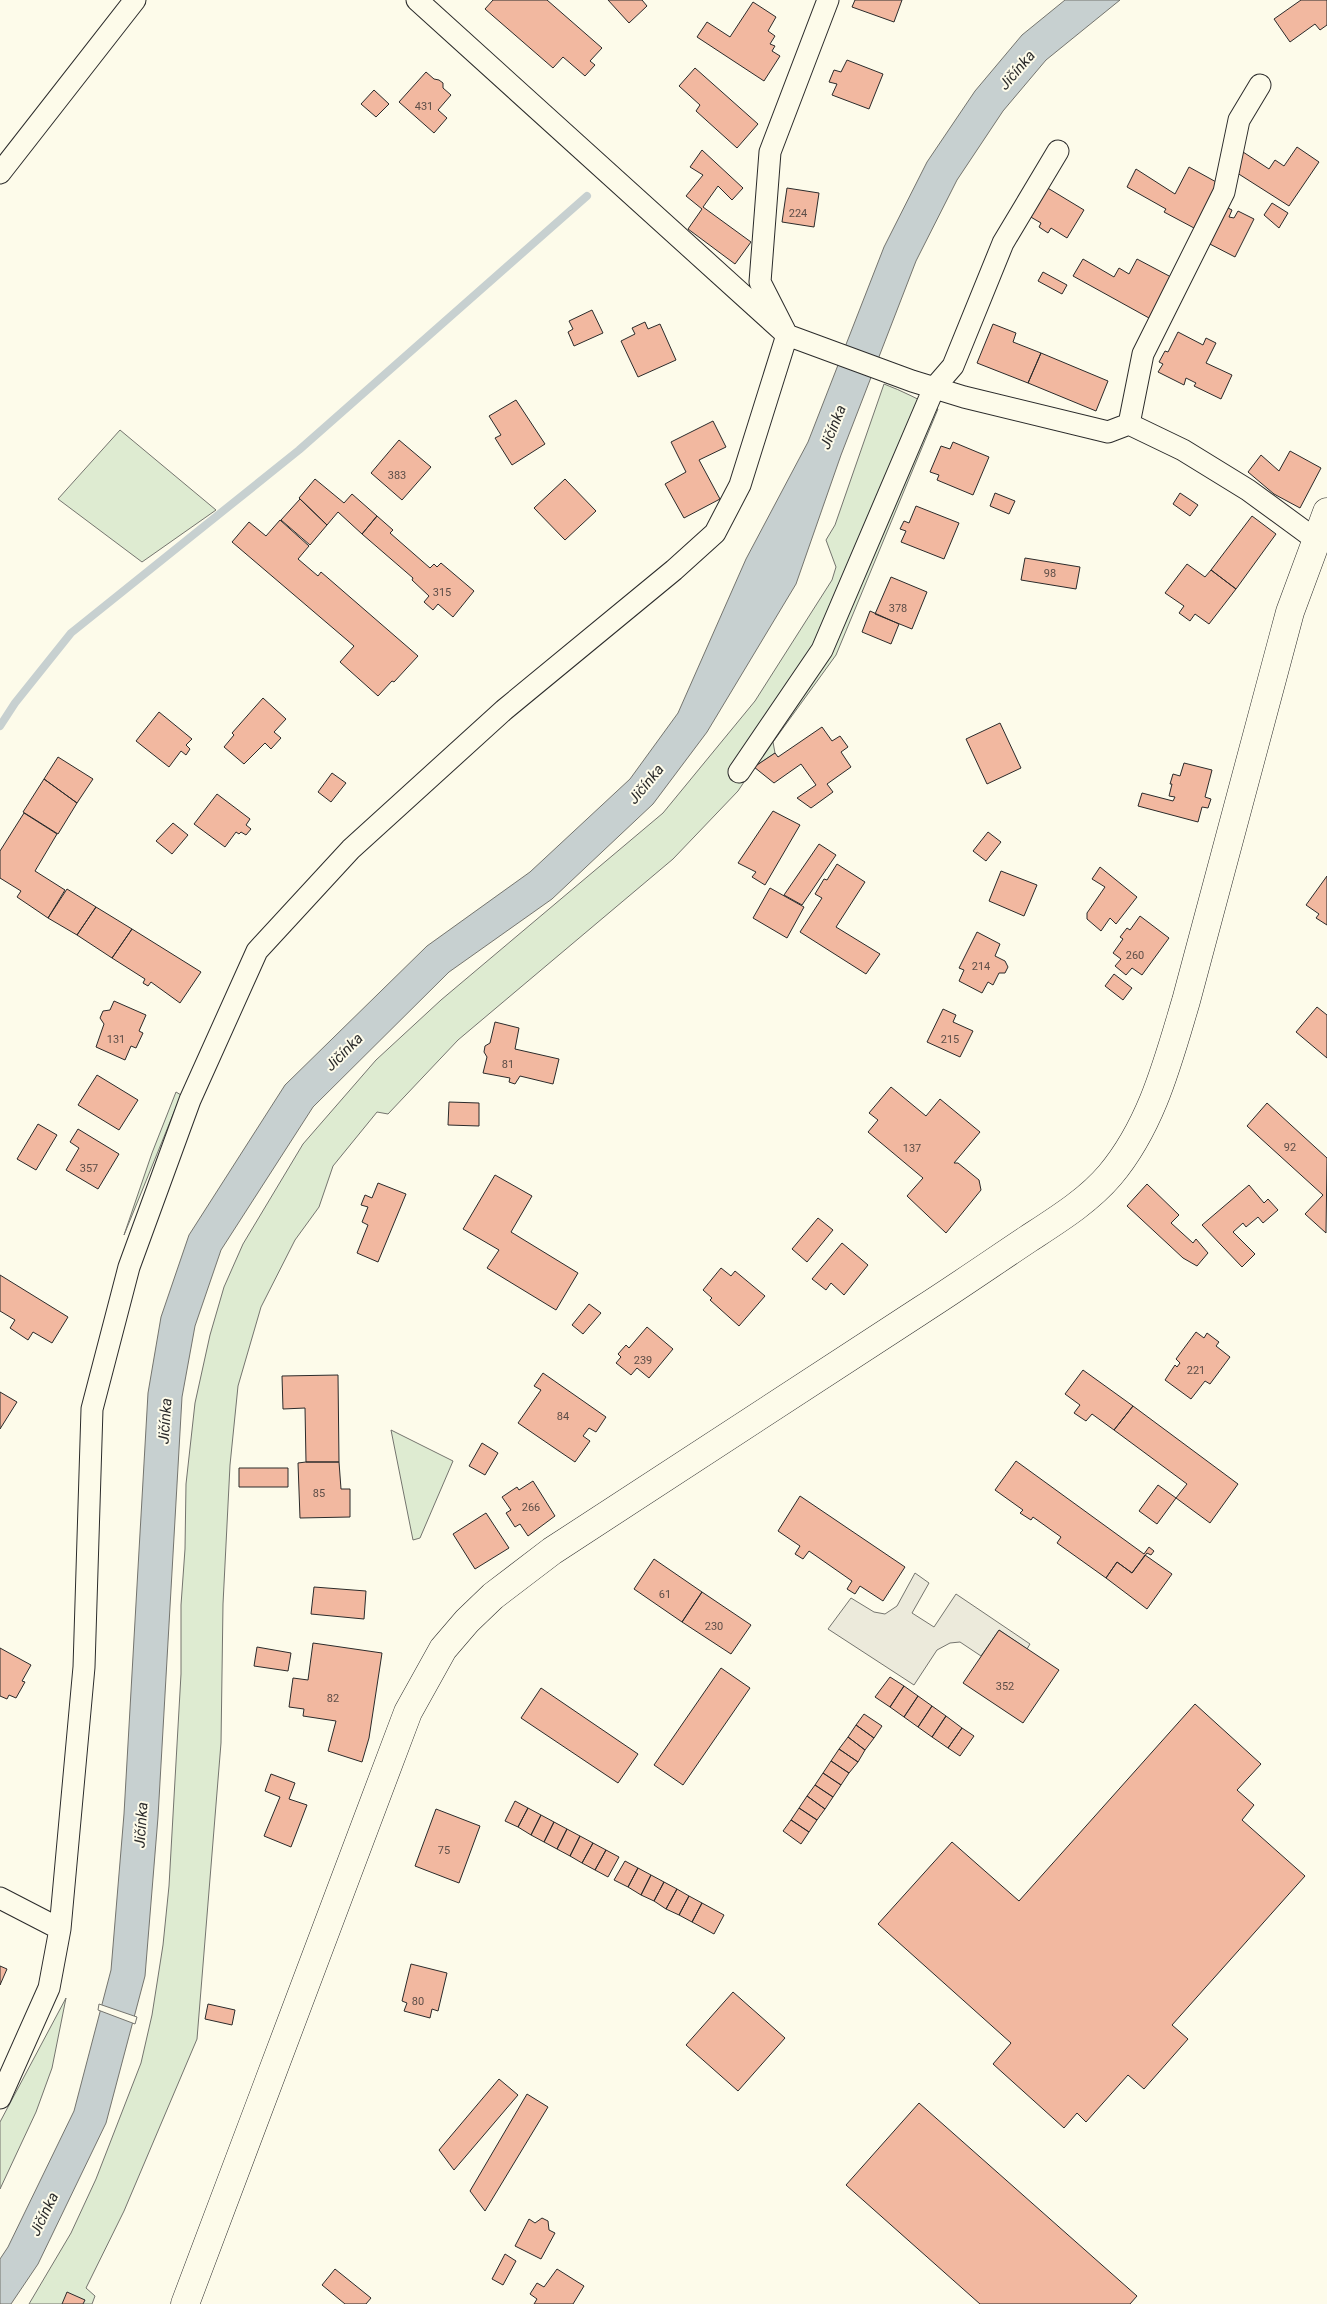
<svg xmlns="http://www.w3.org/2000/svg" width="1327" height="2304" viewBox="0 0 1327 2304" font-family="Roboto,sans-serif">
	<style>
		.green { fill: #deebd1; stroke: #74746e }
		.parking { fill: #eceadb; stroke: #74746e }
		.water { fill: #c7d0d0; stroke: #74746e }
		.pier { fill: #fdfbea; stroke: #74746e }
		.lines { fill: none; stroke-linecap: round; stroke-linejoin: round }
		.stream { stroke: #c7d0d0; stroke-width: 8 }
		.building { fill: #f2b8a0; stroke: #2b2b2b }
		.minor-casing { stroke: #2b2b2b; stroke-width: 23 }
		.primary-casing { stroke: #2b2b2b; stroke-width: 29 }
		.minor { stroke: #fdfbea; stroke-width: 21 }
		.primary { stroke: #fdfbea; stroke-width: 28 }
		.labels { text-anchor: middle; stroke-width: 4; stroke-linejoin: round; paint-order: stroke }
		.number-label { font-size: 11px; fill: #5d4e48 }
		.water-label { font-size: 15px; font-style: italic; fill: #2b2b2b; stroke: #fdfbea }
	</style>
	<rect width="100%" height="100%" fill="#fdfbea"/>
	<path class="green" d="M 884,384 C 903,391 919,400 938,409 L 836,655 L 773,742 L 775,753 L 754,767 L 738,791 L 673,859 L 458,1040 L 388,1114 L 377,1112 L 333,1166 L 319,1207 L 295,1240 L 261,1307 L 238,1386 L 230,1465 L 223,1604 L 221,1743 L 197,2039 L 124,2211 L 86,2288 L 95,2296 L 92,2304 L 29,2304 L 71,2233 L 96,2179 L 141,2063 L 152,2015 L 163,1945 L 169,1886 L 181,1674 L 181,1605 L 185,1549 L 186,1484 L 195,1403 L 210,1335 L 224,1287 L 243,1244 L 303,1144 L 376,1060 L 441,1000 L 663,813 L 755,701 L 832,580 L 836,567 L 826,540 L 835,525 Z
		M 120,430 L 216,510 L 142,562 L 58,499 Z
		M 176,1092 L 181,1095 L 124,1235 L 152,1153 Z
		M 391,1430 L 453,1461 L 420,1538 L 413,1540 Z
		M 66,1998 L 52,2068 L 36,2112 L 0,2189 L 0,2122 Z"/>
	<path class="parking" d="M 915,1573 L 929,1583 L 912,1613 L 934,1627 L 956,1594 L 1030,1644 L 1027,1649 L 999,1630 L 981,1656 L 960,1642 L 950,1643 L 937,1650 L 914,1685 L 828,1629 L 851,1598 L 874,1612 L 885,1614 L 897,1606 Z"/>
	<path class="water" d="M 1065,0 L 1120,0 L 1046,60 L 1003,111 L 957,180 L 916,261 L 841,455 L 796,584 L 707,732 L 653,804 L 552,899 L 449,972 L 313,1107 L 221,1250 L 195,1326 L 182,1397 L 158,1817 L 145,1976 L 106,2123 L 38,2264 L 11,2304 L 0,2304 L 0,2259 L 8,2247 L 74,2111 L 111,1970 L 124,1814 L 148,1393 L 161,1317 L 189,1235 L 285,1085 L 427,946 L 530,872 L 630,779 L 678,713 L 746,559 L 808,442 L 884,247 L 927,162 L 975,91 L 1022,35 Z"/>
	<path class="pier" d="M 99,2004 L 137,2017 L 135,2024 L 98,2010 Z"/>
	<g class="lines">
		<path class="stream" d="M 0,726 L 15,703 L 71,633 L 299,450 L 587,196"/>
	</g>
	<path class="building" d="M 547,0 L 602,48 L 590,61 L 595,65 L 585,76 L 563,57 L 553,68 L 485,9 L 493,0 Z
		M 608,0 L 642,0 L 647,6 L 629,23 Z
		M 855,0 L 902,0 L 894,22 L 852,7 Z
		M 1301,0 L 1327,0 L 1327,25 L 1320,30 L 1315,24 L 1290,42 L 1274,19 Z
		M 753,2 L 776,17 L 768,31 L 775,36 L 770,44 L 775,46 L 772,51 L 780,56 L 764,81 L 697,37 L 707,22 L 730,37 Z
		M 847,60 L 883,74 L 869,109 L 832,95 L 837,84 L 829,82 L 834,70 L 841,72 Z
		M 695,68 L 758,124 L 737,148 L 696,111 L 700,105 L 679,86 Z
		M 426,72 L 434,79 L 439,80 L 443,83 L 443,88 L 451,95 L 438,110 L 447,118 L 434,133 L 399,102 Z
		M 374,90 L 389,104 L 376,117 L 361,104 Z
		M 1297,147 L 1319,162 L 1289,206 L 1234,171 L 1240,150 L 1269,169 L 1275,160 L 1284,166 Z
		M 702,150 L 743,188 L 732,200 L 718,186 L 703,207 L 751,242 L 735,264 L 688,229 L 702,209 L 686,196 L 703,175 L 690,167 Z
		M 1189,167 L 1218,183 L 1194,228 L 1164,212 L 1166,209 L 1127,187 L 1136,169 L 1175,194 Z
		M 1046,187 L 1084,210 L 1067,238 L 1051,228 L 1048,233 L 1039,227 L 1041,223 L 1029,216 Z
		M 787,188 L 819,193 L 814,227 L 782,222 Z
		M 1272,203 L 1288,213 L 1279,228 L 1264,215 Z
		M 1224,206 L 1232,210 L 1229,217 L 1234,218 L 1238,211 L 1254,219 L 1235,257 L 1206,242 Z
		M 1083,259 L 1114,277 L 1119,268 L 1129,274 L 1137,259 L 1171,277 L 1149,318 L 1073,276 Z
		M 1043,272 L 1067,285 L 1062,294 L 1038,281 Z
		M 592,310 L 603,333 L 574,346 L 568,332 L 573,329 L 569,321 Z
		M 645,322 L 648,329 L 660,324 L 676,360 L 638,377 L 621,341 L 635,334 L 632,328 Z
		M 993,324 L 1016,333 L 1013,342 L 1041,353 L 1028,383 L 977,363 Z
		M 1178,332 L 1203,345 L 1206,338 L 1216,343 L 1206,363 L 1232,375 L 1221,399 L 1194,386 L 1196,383 L 1186,378 L 1184,385 L 1158,372 L 1163,364 L 1159,362 L 1165,351 L 1168,352 Z
		M 1041,353 L 1108,381 L 1096,411 L 1028,383 Z
		M 516,400 L 545,444 L 512,465 L 495,438 L 501,435 L 489,416 Z
		M 713,421 L 726,447 L 699,460 L 720,499 L 684,518 L 665,484 L 686,472 L 671,442 Z
		M 399,440 L 431,467 L 402,500 L 371,473 Z
		M 953,442 L 989,457 L 973,495 L 937,480 L 939,475 L 930,472 L 941,446 L 950,449 Z
		M 1290,451 L 1321,468 L 1300,508 L 1274,494 L 1248,472 L 1261,455 L 1279,471 Z
		M 315,479 L 344,503 L 352,494 L 377,516 L 362,534 L 338,512 L 327,525 L 299,498 Z
		M 565,479 L 596,511 L 565,540 L 534,508 Z
		M 995,493 L 1015,501 L 1009,514 L 990,506 Z
		M 1180,493 L 1198,505 L 1190,516 L 1173,504 Z
		M 300,499 L 327,525 L 310,545 L 281,520 Z
		M 916,506 L 959,523 L 944,559 L 901,542 L 906,531 L 900,529 L 904,521 L 909,523 Z
		M 377,516 L 393,530 L 390,533 L 430,568 L 434,564 L 437,567 L 441,563 L 474,591 L 453,617 L 438,604 L 433,610 L 424,602 L 429,596 L 412,580 L 413,578 L 362,534 Z
		M 1252,516 L 1276,534 L 1236,589 L 1211,570 Z
		M 280,520 L 309,546 L 298,559 L 318,576 L 321,572 L 418,656 L 394,682 L 392,681 L 378,696 L 340,662 L 354,646 L 232,542 L 249,522 L 266,536 Z
		M 1025,558 L 1080,567 L 1076,589 L 1021,580 Z
		M 1187,564 L 1205,577 L 1211,570 L 1236,589 L 1209,624 L 1195,614 L 1190,621 L 1179,613 L 1184,606 L 1165,593 Z
		M 891,577 L 927,592 L 912,629 L 875,614 Z
		M 870,611 L 899,624 L 891,644 L 862,632 Z
		M 263,698 L 286,719 L 274,732 L 281,738 L 271,749 L 265,743 L 244,764 L 224,747 L 234,735 L 232,733 Z
		M 159,712 L 192,739 L 186,745 L 190,749 L 186,755 L 181,751 L 169,767 L 136,741 Z
		M 1000,723 L 1021,768 L 987,784 L 966,739 Z
		M 822,727 L 832,741 L 840,736 L 848,747 L 841,752 L 851,767 L 827,784 L 833,792 L 811,808 L 797,798 L 816,785 L 801,764 L 774,783 L 754,767 L 775,753 L 778,757 Z
		M 58,757 L 93,779 L 77,803 L 44,779 Z
		M 1184,763 L 1212,770 L 1205,797 L 1211,799 L 1208,808 L 1202,807 L 1198,822 L 1138,806 L 1142,793 L 1173,801 L 1175,797 L 1169,796 L 1172,784 L 1170,784 L 1173,774 L 1180,776 Z
		M 332,773 L 346,783 L 331,802 L 318,792 Z
		M 44,779 L 77,803 L 58,834 L 23,812 Z
		M 217,794 L 250,819 L 246,825 L 251,829 L 246,835 L 241,832 L 239,834 L 236,832 L 225,847 L 194,824 Z
		M 773,811 L 800,825 L 765,885 L 752,877 L 756,872 L 738,863 Z
		M 24,813 L 57,834 L 35,871 L 65,890 L 48,918 L 17,897 L 21,891 L 0,878 L 0,851 Z
		M 173,823 L 188,835 L 172,854 L 156,841 Z
		M 988,832 L 1001,842 L 986,861 L 973,851 Z
		M 819,844 L 836,855 L 802,905 L 784,895 Z
		M 837,864 L 865,882 L 836,927 L 880,954 L 866,974 L 800,932 L 822,898 L 815,894 L 824,879 L 827,880 Z
		M 1100,867 L 1137,897 L 1116,924 L 1110,918 L 1101,931 L 1087,919 L 1087,913 L 1105,887 L 1092,879 Z
		M 1001,871 L 1037,885 L 1024,916 L 989,901 Z
		M 1327,876 L 1327,925 L 1316,918 L 1319,914 L 1306,905 Z
		M 770,888 L 804,907 L 787,938 L 753,918 Z
		M 67,889 L 96,907 L 77,935 L 48,918 Z
		M 96,907 L 132,929 L 112,958 L 77,935 Z
		M 1140,916 L 1169,938 L 1142,975 L 1132,968 L 1126,975 L 1115,966 L 1121,959 L 1113,953 L 1123,939 L 1120,937 L 1127,928 L 1130,930 Z
		M 132,929 L 201,972 L 180,1003 L 151,982 L 148,986 L 143,983 L 145,979 L 112,958 Z
		M 977,932 L 1000,944 L 995,956 L 1005,961 L 1008,967 L 1005,973 L 999,973 L 993,985 L 988,982 L 982,993 L 959,981 L 964,970 L 959,968 Z
		M 1114,974 L 1132,988 L 1123,1000 L 1105,986 Z
		M 114,1001 L 146,1015 L 139,1031 L 143,1033 L 136,1048 L 131,1046 L 125,1060 L 96,1047 L 104,1024 L 100,1018 L 103,1011 L 110,1010 Z
		M 1317,1007 L 1327,1015 L 1327,1058 L 1296,1032 Z
		M 943,1009 L 956,1015 L 953,1022 L 973,1031 L 960,1057 L 927,1042 Z
		M 495,1022 L 519,1028 L 515,1049 L 559,1059 L 553,1084 L 520,1076 L 515,1084 L 509,1082 L 510,1078 L 483,1073 L 487,1057 L 484,1052 L 485,1046 L 490,1043 Z
		M 97,1075 L 138,1100 L 119,1130 L 78,1105 Z
		M 891,1087 L 926,1116 L 940,1099 L 980,1132 L 954,1163 L 958,1163 L 979,1180 L 981,1190 L 946,1233 L 907,1196 L 923,1178 L 868,1132 L 878,1120 L 869,1113 Z
		M 449,1102 L 479,1103 L 479,1126 L 448,1125 Z
		M 1267,1103 L 1327,1158 L 1326,1233 L 1305,1214 L 1323,1195 L 1247,1126 Z
		M 38,1124 L 57,1135 L 36,1170 L 17,1159 Z
		M 78,1129 L 119,1154 L 98,1189 L 66,1170 L 79,1148 L 70,1142 Z
		M 495,1175 L 532,1196 L 511,1232 L 578,1273 L 556,1310 L 487,1268 L 499,1250 L 463,1229 Z
		M 378,1183 L 406,1194 L 378,1262 L 357,1253 L 368,1225 L 362,1222 L 368,1207 L 361,1205 L 365,1195 L 372,1198 Z
		M 1147,1184 L 1179,1215 L 1171,1223 L 1193,1243 L 1196,1239 L 1208,1253 L 1197,1266 L 1183,1258 L 1127,1206 Z
		M 1249,1185 L 1264,1203 L 1268,1199 L 1278,1210 L 1263,1223 L 1258,1217 L 1246,1227 L 1243,1223 L 1233,1232 L 1255,1254 L 1242,1267 L 1202,1225 Z
		M 818,1218 L 833,1230 L 807,1262 L 792,1249 Z
		M 842,1243 L 868,1265 L 844,1295 L 831,1283 L 826,1290 L 812,1279 Z
		M 721,1268 L 731,1276 L 735,1271 L 765,1296 L 739,1326 L 710,1300 L 712,1298 L 703,1290 Z
		M 0,1275 L 68,1317 L 52,1343 L 33,1332 L 28,1340 L 10,1328 L 15,1320 L 0,1311 Z
		M 589,1304 L 601,1313 L 583,1334 L 572,1325 Z
		M 647,1327 L 673,1349 L 649,1378 L 637,1368 L 631,1375 L 616,1363 L 621,1357 L 618,1354 L 626,1345 L 629,1348 Z
		M 1196,1332 L 1204,1338 L 1207,1333 L 1219,1342 L 1216,1346 L 1230,1357 L 1210,1384 L 1205,1381 L 1191,1399 L 1165,1380 L 1175,1365 L 1177,1367 L 1180,1363 L 1176,1359 Z
		M 1083,1370 L 1133,1406 L 1114,1430 L 1092,1414 L 1086,1421 L 1074,1413 L 1080,1405 L 1065,1394 Z
		M 543,1373 L 606,1417 L 596,1432 L 589,1428 L 583,1436 L 590,1441 L 575,1462 L 518,1423 L 541,1390 L 534,1386 Z
		M 338,1375 L 339,1462 L 306,1462 L 305,1408 L 283,1409 L 282,1376 Z
		M 0,1392 L 17,1402 L 0,1429 Z
		M 1133,1406 L 1238,1484 L 1210,1523 L 1176,1498 L 1187,1484 L 1114,1430 Z
		M 482,1443 L 498,1453 L 485,1475 L 469,1466 Z
		M 1016,1461 L 1144,1554 L 1149,1547 L 1154,1551 L 1151,1555 L 1147,1553 L 1132,1573 L 1117,1562 L 1106,1578 L 1057,1543 L 1061,1537 L 1033,1517 L 1031,1520 L 1020,1513 L 1023,1510 L 995,1490 Z
		M 306,1462 L 339,1462 L 341,1489 L 350,1489 L 350,1517 L 300,1518 L 298,1463 Z
		M 239,1468 L 288,1468 L 288,1487 L 239,1487 Z
		M 533,1481 L 555,1516 L 528,1536 L 520,1524 L 515,1527 L 506,1513 L 511,1510 L 502,1497 L 517,1487 L 519,1490 Z
		M 1158,1485 L 1176,1498 L 1157,1524 L 1139,1511 Z
		M 800,1496 L 905,1567 L 883,1601 L 860,1586 L 855,1594 L 847,1589 L 852,1581 L 809,1551 L 803,1559 L 795,1554 L 800,1546 L 778,1531 Z
		M 486,1513 L 509,1548 L 475,1569 L 453,1534 Z
		M 1145,1555 L 1172,1574 L 1147,1609 L 1106,1578 L 1117,1562 L 1132,1573 Z
		M 654,1559 L 702,1592 L 682,1622 L 634,1589 Z
		M 314,1587 L 366,1591 L 364,1619 L 311,1614 Z
		M 702,1592 L 751,1625 L 731,1654 L 682,1622 Z
		M 999,1630 L 1059,1670 L 1023,1723 L 963,1683 Z
		M 313,1643 L 382,1653 L 369,1738 L 362,1762 L 328,1751 L 336,1721 L 303,1716 L 304,1709 L 289,1707 L 293,1678 L 308,1680 Z
		M 257,1647 L 291,1653 L 288,1671 L 254,1666 Z
		M 0,1648 L 31,1665 L 22,1681 L 25,1682 L 16,1698 L 9,1695 L 7,1699 L 0,1696 Z
		M 721,1668 L 750,1688 L 683,1785 L 654,1765 Z
		M 890,1677 L 904,1686 L 890,1707 L 875,1697 Z
		M 904,1686 L 918,1696 L 904,1717 L 890,1707 Z
		M 541,1688 L 638,1754 L 618,1783 L 521,1718 Z
		M 918,1696 L 932,1706 L 918,1727 L 904,1717 Z
		M 1195,1704 L 1261,1764 L 1237,1790 L 1254,1805 L 1242,1820 L 1305,1876 L 1172,2025 L 1188,2039 L 1144,2089 L 1128,2075 L 1086,2122 L 1077,2113 L 1064,2128 L 993,2064 L 1011,2043 L 878,1924 L 952,1842 L 1019,1901 Z
		M 932,1706 L 946,1716 L 932,1737 L 918,1727 Z
		M 864,1714 L 882,1726 L 874,1738 L 856,1725 Z
		M 946,1716 L 962,1728 L 948,1748 L 932,1737 Z
		M 856,1725 L 874,1738 L 865,1750 L 848,1737 Z
		M 962,1728 L 974,1736 L 960,1756 L 948,1748 Z
		M 848,1737 L 865,1750 L 858,1762 L 839,1749 Z
		M 839,1749 L 858,1762 L 849,1773 L 831,1761 Z
		M 831,1761 L 849,1773 L 841,1785 L 823,1773 Z
		M 823,1773 L 841,1785 L 833,1797 L 815,1785 Z
		M 271,1774 L 295,1783 L 289,1799 L 307,1805 L 291,1847 L 264,1836 L 280,1797 L 265,1791 Z
		M 815,1785 L 833,1797 L 825,1809 L 807,1796 Z
		M 807,1796 L 825,1809 L 817,1820 L 799,1808 Z
		M 515,1801 L 528,1808 L 518,1827 L 505,1821 Z
		M 528,1808 L 541,1815 L 531,1835 L 518,1827 Z
		M 799,1808 L 817,1820 L 809,1832 L 791,1820 Z
		M 436,1809 L 480,1826 L 459,1883 L 415,1866 Z
		M 541,1815 L 554,1822 L 544,1842 L 531,1835 Z
		M 791,1820 L 809,1832 L 801,1844 L 783,1831 Z
		M 554,1822 L 567,1829 L 557,1849 L 544,1842 Z
		M 567,1829 L 580,1836 L 570,1856 L 557,1849 Z
		M 580,1836 L 593,1843 L 582,1863 L 570,1856 Z
		M 593,1843 L 606,1850 L 595,1870 L 582,1863 Z
		M 606,1850 L 619,1857 L 608,1877 L 595,1870 Z
		M 625,1861 L 638,1868 L 628,1887 L 614,1880 Z
		M 638,1868 L 651,1875 L 641,1895 L 628,1887 Z
		M 651,1875 L 664,1882 L 654,1901 L 641,1895 Z
		M 664,1882 L 677,1889 L 666,1909 L 654,1901 Z
		M 677,1889 L 689,1896 L 679,1915 L 666,1909 Z
		M 689,1896 L 702,1903 L 692,1922 L 679,1915 Z
		M 702,1903 L 724,1915 L 714,1934 L 692,1922 Z
		M 411,1964 L 447,1973 L 438,2011 L 432,2009 L 430,2018 L 404,2011 L 407,2003 L 402,2001 Z
		M 0,1966 L 7,1969 L 0,1985 Z
		M 733,1992 L 785,2038 L 738,2091 L 686,2045 Z
		M 208,2004 L 235,2010 L 232,2025 L 205,2019 Z
		M 499,2079 L 518,2095 L 454,2170 L 439,2150 Z
		M 527,2094 L 548,2107 L 485,2211 L 470,2191 Z
		M 919,2103 L 1137,2296 L 1130,2304 L 980,2304 L 846,2185 Z
		M 542,2218 L 548,2221 L 549,2230 L 555,2233 L 541,2259 L 515,2246 L 529,2219 L 535,2223 Z
		M 505,2254 L 516,2261 L 503,2285 L 492,2279 Z
		M 335,2269 L 371,2298 L 366,2304 L 345,2304 L 322,2285 Z
		M 557,2269 L 584,2286 L 573,2304 L 534,2304 L 537,2299 L 530,2294 L 537,2283 L 544,2287 Z
		M 67,2292 L 85,2300 L 83,2304 L 62,2304 Z"/>
	<g class="lines">
		<defs>
			<path id="minor" d="M 417,0 L 787,335 L 912,381 L 964,397 L 1108,432 L 1129,424 L 1183,450 L 1248,490 L 1315,539
				M 0,173 L 135,0
				M 1129,424 L 1143,354 L 1224,192 L 1239,120 L 1260,85
				M 739,772 L 822,650 L 934,388 L 953,366 L 1003,243 L 1058,151
				M 0,1898 L 60,1929
				M 0,2098 L 49,1988 L 60,1929 L 84,1667 L 92,1409 L 129,1267 L 190,1100 L 257,951 L 351,849 L 504,710 L 674,570 L 715,533 L 740,485 L 787,335 L 760,282 L 770,152 L 828,0"/>
			<path id="primary" d="M 185,2304 L 408,1712 L 443,1649 L 467,1621 L 493,1596 L 552,1551 C 674,1471 797,1391 920,1311 C 956,1288 992,1263 1028,1239 C 1057,1220 1088,1201 1110,1175 C 1152,1125 1168,1061 1186,1001 L 1290,612 L 1327,512"/>
		</defs>
		<use href="#minor" class="minor-casing"/>
		<use href="#primary" class="primary-casing"/>
		<use href="#minor" class="minor"/>
		<use href="#primary" class="primary"/>
	</g>
	<g class="labels">
		<g class="number-label">
			<text x="424" y="110">431</text>
			<text x="798" y="217">224</text>
			<text x="397" y="479">383</text>
			<text x="1050" y="577">98</text>
			<text x="442" y="596">315</text>
			<text x="898" y="612">378</text>
			<text x="1135" y="959">260</text>
			<text x="981" y="970">214</text>
			<text x="116" y="1043">131</text>
			<text x="950" y="1043">215</text>
			<text x="508" y="1068">81</text>
			<text x="1290" y="1151">92</text>
			<text x="912" y="1152">137</text>
			<text x="89" y="1172">357</text>
			<text x="643" y="1364">239</text>
			<text x="1196" y="1374">221</text>
			<text x="563" y="1420">84</text>
			<text x="319" y="1497">85</text>
			<text x="531" y="1511">266</text>
			<text x="665" y="1598">61</text>
			<text x="714" y="1630">230</text>
			<text x="1005" y="1690">352</text>
			<text x="333" y="1702">82</text>
			<text x="444" y="1854">75</text>
			<text x="418" y="2005">80</text>
		</g>
		<g class="water-label">
			<text transform="translate(1017 70) rotate(-49)" y="5">Jičínka</text>
			<text transform="translate(833 427) rotate(-68)" y="5">Jičínka</text>
			<text transform="translate(646 784) rotate(-50)" y="5">Jičínka</text>
			<text transform="translate(344 1052) rotate(-45)" y="5">Jičínka</text>
			<text transform="translate(165 1421) rotate(-86)" y="5">Jičínka</text>
			<text transform="translate(141 1825) rotate(-86)" y="5">Jičínka</text>
			<text transform="translate(44 2214) rotate(-64)" y="5">Jičínka</text>
		</g>
	</g>
</svg>
